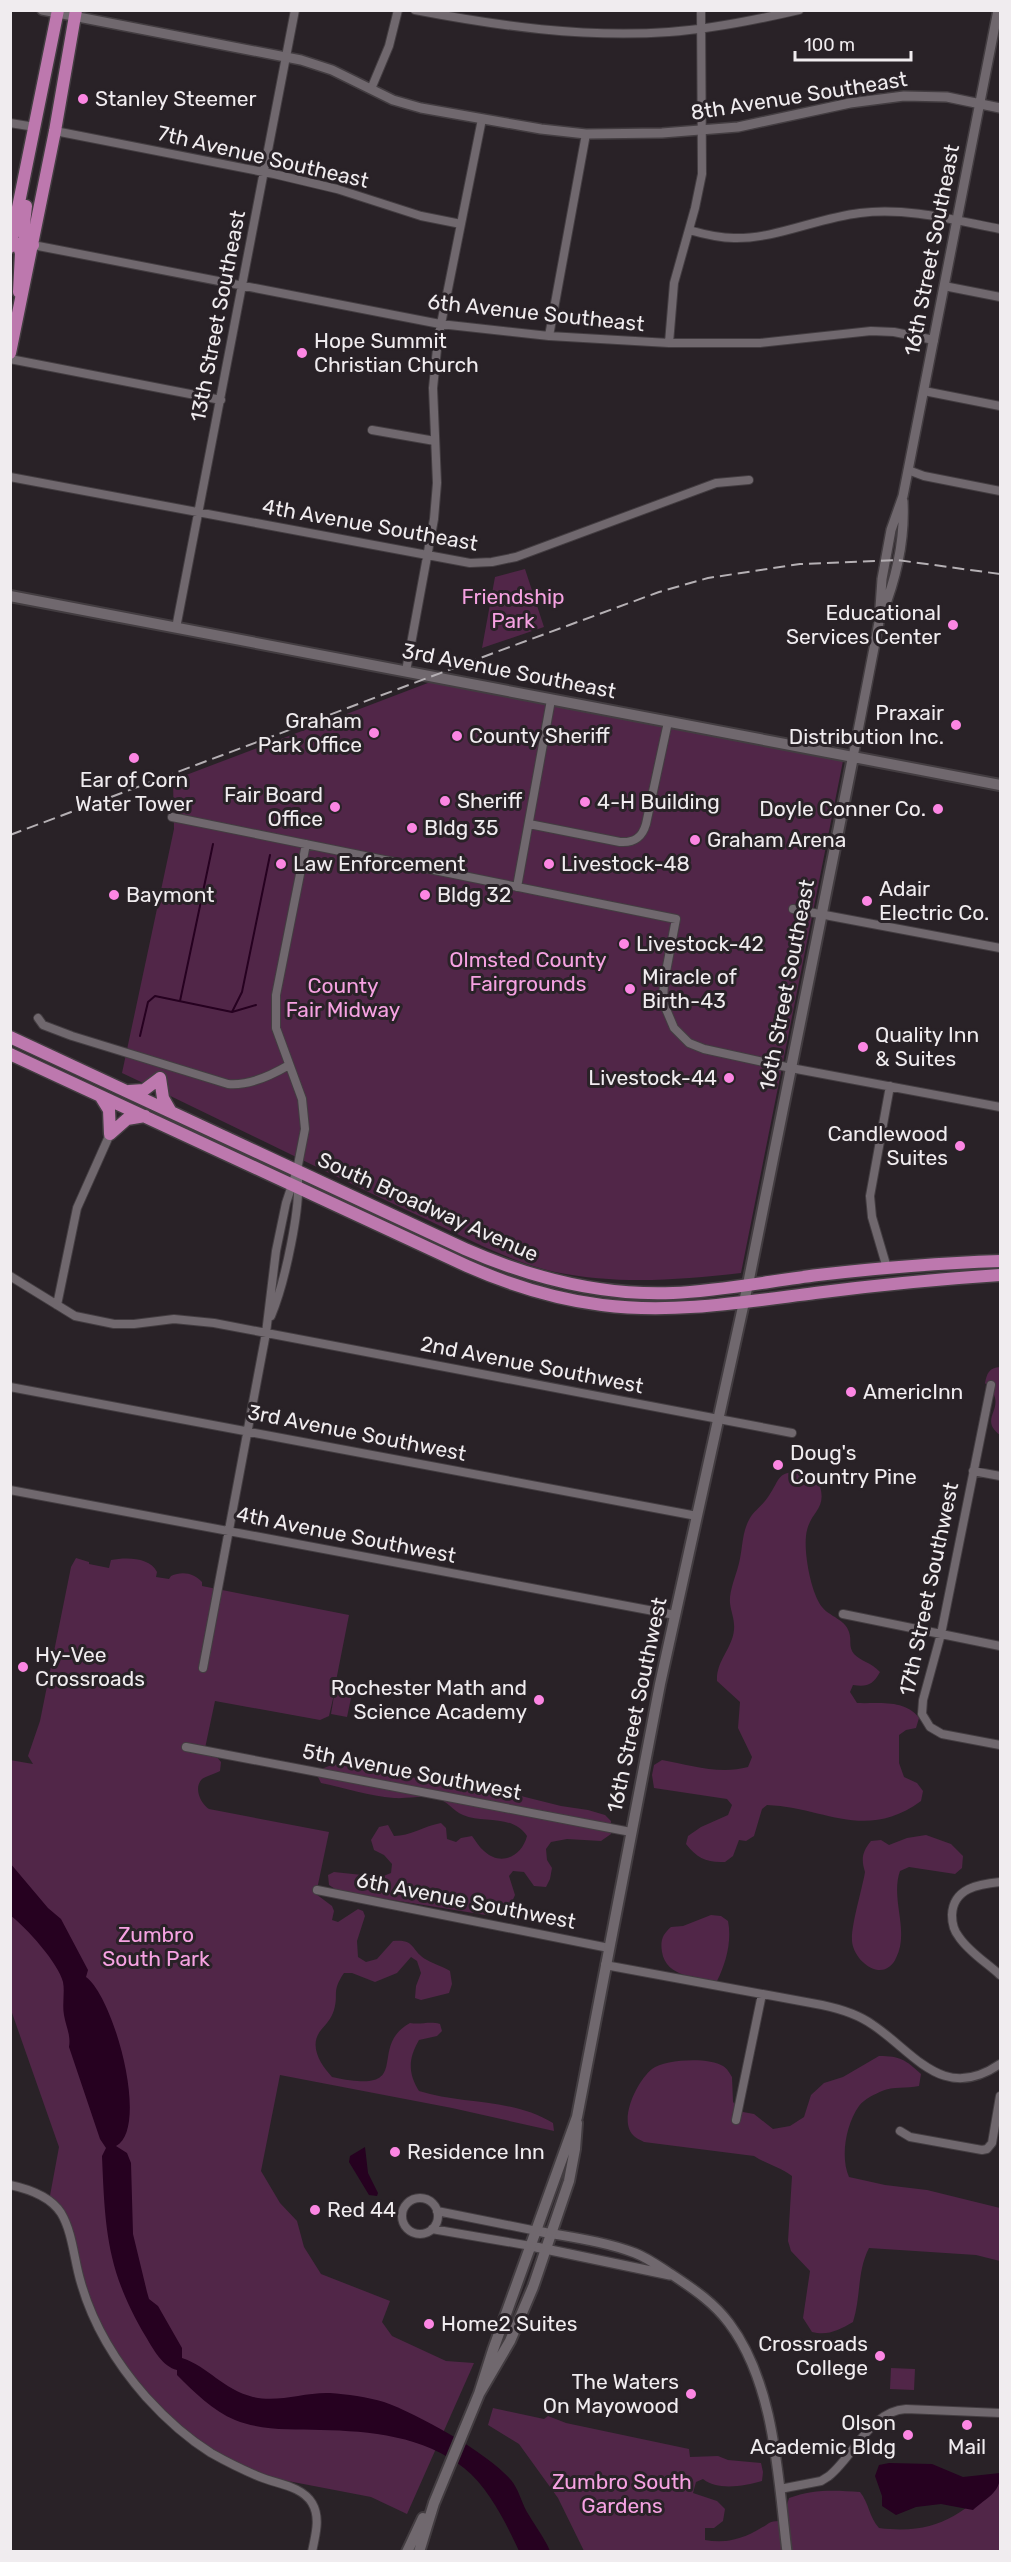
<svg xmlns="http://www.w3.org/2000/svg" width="1011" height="2562" viewBox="0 0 1011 2562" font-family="Rubik,sans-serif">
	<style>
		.green { fill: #512648 }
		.water { fill: #260120 }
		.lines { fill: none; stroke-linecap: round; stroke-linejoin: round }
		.stream { stroke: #260120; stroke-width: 2 }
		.minor-casing { stroke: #433d41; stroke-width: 10 }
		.tertiary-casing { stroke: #433d41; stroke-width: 12 }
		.secondary-casing { stroke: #433d41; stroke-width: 14 }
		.primary-casing { stroke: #433d41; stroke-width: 15 }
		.minor { stroke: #70686e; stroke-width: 8 }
		.tertiary { stroke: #70686e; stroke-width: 9 }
		.secondary { stroke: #70686e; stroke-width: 10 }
		.primary { stroke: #bd78ae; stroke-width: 12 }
		.rail { stroke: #b5b0b4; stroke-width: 2; stroke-dasharray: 12 6; stroke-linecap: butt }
		.poi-dot { fill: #fc86e3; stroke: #292227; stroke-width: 2 }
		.labels { text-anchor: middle; stroke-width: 6; stroke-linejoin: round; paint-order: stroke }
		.street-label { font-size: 21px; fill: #f0ecef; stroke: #292227 }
		.poi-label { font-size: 21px; fill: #f0ecef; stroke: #292227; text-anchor: start }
		.park-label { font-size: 21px; fill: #f6a2e2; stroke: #292227 }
	</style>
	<rect width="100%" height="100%" fill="#292227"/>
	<path class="green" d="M 525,569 L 544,627 L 482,648 L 495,577 Z
		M 433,681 L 843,761 L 741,1273 C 677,1280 620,1285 555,1272 C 507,1261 461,1235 417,1215 C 318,1169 220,1119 122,1073 L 174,829 L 173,780 Z
		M 1000,1367 L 1000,1435 C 980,1420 1001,1411 994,1395 C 992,1391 987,1387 985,1383 C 987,1373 989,1368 1000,1367 Z
		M 805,1471 L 816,1476 C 832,1511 809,1508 806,1536 C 804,1554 811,1593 822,1607 C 830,1617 845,1619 849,1632 C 852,1641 848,1646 854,1654 C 860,1661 871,1662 880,1672 C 873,1685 867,1687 853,1685 L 850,1692 L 857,1703 C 878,1704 905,1699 919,1718 L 916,1728 L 906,1730 L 899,1735 L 899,1763 L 904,1777 L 917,1783 L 923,1791 L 921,1801 C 865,1842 824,1807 767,1805 L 762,1809 L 754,1836 L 746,1841 L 739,1840 L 733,1856 L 725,1862 C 707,1863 697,1858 686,1844 L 688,1836 L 701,1827 L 728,1815 L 732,1805 L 727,1799 L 654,1788 L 652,1775 L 654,1765 L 662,1760 C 689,1765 720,1775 748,1767 L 752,1757 L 738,1728 L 740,1702 L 717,1681 C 716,1661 732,1649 734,1630 C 735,1620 731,1612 730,1603 C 729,1592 735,1578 738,1567 C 743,1551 741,1533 750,1518 C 754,1511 763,1505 768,1497 C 782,1477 775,1472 805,1471 Z
		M 76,1558 L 89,1562 L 89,1564 L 109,1568 L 111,1560 C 126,1557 150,1557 157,1572 L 156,1577 L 169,1579 L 171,1576 C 182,1571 194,1573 202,1582 L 202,1586 L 349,1615 L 336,1681 L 354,1684 L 347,1717 L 331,1714 L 335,1690 L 329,1716 L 320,1720 L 215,1701 L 204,1753 L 215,1755 L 221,1762 L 220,1771 C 215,1774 206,1776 202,1779 C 193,1788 201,1804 209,1809 L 329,1832 L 316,1894 L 332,1906 L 334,1911 L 332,1920 L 338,1922 L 358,1909 L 363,1911 L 365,1916 L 357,1941 L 358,1957 L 366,1962 L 377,1959 L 393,1941 C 417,1939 410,1951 427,1960 C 434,1964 442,1966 450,1971 L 452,1984 L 449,1993 L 421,2000 L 415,1998 L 416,1986 L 421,1973 L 417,1961 L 411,1957 L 397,1973 L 375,1982 L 352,1973 L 344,1973 C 331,1992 339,1994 334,2010 C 331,2019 327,2023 321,2030 C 308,2046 321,2065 332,2077 C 418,2096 365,2048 410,2023 C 421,2025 429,2021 440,2024 L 442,2031 L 437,2036 L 419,2040 C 408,2059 408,2073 419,2091 C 463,2105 513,2098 553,2123 L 554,2131 L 452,2108 L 280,2075 L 261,2171 L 280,2203 L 297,2221 L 304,2247 L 321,2274 L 390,2301 L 382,2322 L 392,2336 L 446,2361 L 474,2363 L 407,2514 L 371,2497 L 252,2474 L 208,2451 L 151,2402 L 101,2332 L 65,2222 L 49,2201 L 59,2147 L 11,2010 L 10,1760 L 33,1764 L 28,1756 L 40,1721 L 71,1567 Z
		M 334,1764 L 400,1776 L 477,1785 L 561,1806 L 588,1810 L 605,1815 L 611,1821 L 611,1834 L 601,1841 L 567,1839 L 551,1842 L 546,1849 L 547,1860 L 552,1868 L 550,1879 L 546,1887 L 534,1886 L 524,1872 L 513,1871 L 509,1876 L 515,1895 L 510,1906 L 492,1916 L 380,1898 L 335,1889 L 329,1885 L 328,1875 L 334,1872 L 381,1877 L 391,1873 L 392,1864 L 384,1855 L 374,1850 L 371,1840 L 379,1827 L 388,1825 L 394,1836 C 410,1836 424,1826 441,1823 L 446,1828 L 447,1839 L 456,1842 L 461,1838 L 472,1836 C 476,1841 479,1847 484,1851 C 501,1867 522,1856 527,1836 C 513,1814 484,1824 463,1815 C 453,1811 447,1800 436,1798 C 422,1795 408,1799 394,1798 C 369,1796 346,1788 321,1783 L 317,1775 L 324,1768 Z
		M 926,1835 L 951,1844 L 963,1856 L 962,1868 L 955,1874 L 909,1867 L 900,1871 C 890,1899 910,1931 896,1958 C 893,1965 886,1971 878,1970 C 865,1968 853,1954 852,1941 C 851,1925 862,1890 865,1872 C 861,1859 862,1852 871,1841 L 881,1840 L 889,1845 L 907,1838 Z
		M 711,1915 L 721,1916 L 728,1921 C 732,1941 726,1963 717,1981 C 697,1978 666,1977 662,1952 C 660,1940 663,1934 671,1927 L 683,1926 Z
		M 879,2056 C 900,2056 906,2060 921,2074 L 919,2086 C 907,2089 893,2086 882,2091 C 875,2094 864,2099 859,2106 C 846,2124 840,2157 849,2177 L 885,2185 L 927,2190 L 1000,2208 L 1000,2261 L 976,2255 L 869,2248 C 857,2271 861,2297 853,2322 C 839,2330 828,2336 812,2332 L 803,2318 L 810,2271 L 791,2251 L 788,2241 L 792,2176 C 780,2167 766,2164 754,2156 L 644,2142 C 641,2140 635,2138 633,2135 C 618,2119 638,2080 652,2069 C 665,2059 709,2057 723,2066 C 727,2068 730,2074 732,2077 L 733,2102 L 743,2112 L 754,2114 L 773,2129 L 790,2126 L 804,2117 L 811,2095 L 824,2083 L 843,2077 Z
		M 891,2368 L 915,2369 L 914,2390 L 890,2389 Z
		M 493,2408 L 544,2419 L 548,2416 L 566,2423 L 689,2449 L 690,2457 L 718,2456 L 728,2460 L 761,2463 L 763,2472 L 762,2481 C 744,2486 718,2491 703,2479 L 696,2482 L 693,2493 L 717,2501 L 725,2509 L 723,2521 L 714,2528 L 705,2528 L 705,2540 C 725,2544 743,2539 761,2528 C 769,2524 769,2521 779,2521 L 782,2531 L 781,2551 L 584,2551 L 558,2498 L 519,2444 L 488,2425 Z
		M 1000,2478 L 1000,2551 L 791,2551 L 786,2508 L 789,2498 C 813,2489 835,2490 860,2492 C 869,2503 869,2517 879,2528 C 936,2535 961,2516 1000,2478 Z"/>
	<path class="water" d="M 10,1863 L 48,1908 L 61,1919 L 88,1970 L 86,1977 C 114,1997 150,2128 116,2146 L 127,2153 L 131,2163 L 133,2234 L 147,2292 L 149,2299 L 158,2306 L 182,2348 L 182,2358 C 209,2367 222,2389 253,2397 C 279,2403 304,2392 330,2393 C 346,2394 368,2397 384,2402 C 418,2414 488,2453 511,2480 C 519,2490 521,2501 527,2512 C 535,2526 544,2537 550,2551 L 519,2551 C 506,2523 489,2488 464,2468 C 424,2436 370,2431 321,2430 C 292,2429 262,2431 235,2420 C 213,2411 194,2392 177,2375 L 177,2370 C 163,2367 153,2349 146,2337 C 107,2272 105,2230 102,2156 L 106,2148 L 100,2139 L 69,2047 C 71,2035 66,2027 64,2015 C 62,2004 65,1992 63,1982 C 59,1964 26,1927 11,1916 Z
		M 365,2147 L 368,2173 L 378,2193 L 377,2196 L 369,2195 L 349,2162 L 350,2156 Z
		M 889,2463 L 932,2464 L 963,2477 L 1000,2473 C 1001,2493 987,2497 973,2510 L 941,2504 L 916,2507 L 896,2515 L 882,2506 L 882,2496 L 875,2476 L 879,2465 Z"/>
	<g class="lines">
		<path class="stream" d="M 180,1001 L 213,844
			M 232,1012 L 242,992 L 270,855
			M 140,1036 L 148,1002 L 155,996 L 232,1012 L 256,1005"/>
		<defs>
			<path id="minor" d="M 415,10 C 499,26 583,38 669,32 C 713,29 756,20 799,10
				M 371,89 L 389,46 L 398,10
				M 10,123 L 35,127
				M 55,131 L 274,174 L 337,189 L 421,216 L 461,224
				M 689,230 C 703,234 718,238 734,238 C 776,239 817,218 860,213 C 907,207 954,220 1000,229
				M 33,245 L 440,324 L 549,336 L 669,343 L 760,343 L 871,331 L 894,332 L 934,340
				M 944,286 L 1000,297
				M 549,336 L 586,134
				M 669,343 L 674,283 L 695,208 L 702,174 L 701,10
				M 10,359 L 221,400
				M 924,391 L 1000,406
				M 372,430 L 435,441
				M 908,470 L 924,476 L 1000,491
				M 10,477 L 470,563 L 492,562 L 516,557 L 716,483 L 749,480
				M 176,628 L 295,10
				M 406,671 L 434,519 L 437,483 L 433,388 L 438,339 L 482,119
				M 172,817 L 676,919 L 664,982 L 663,1002 L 674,1028 L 689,1043 L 704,1049 L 791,1068 L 1000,1107
				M 529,824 L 620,842 C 634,843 642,838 646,824 L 668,722
				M 517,887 L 551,700
				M 793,909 L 1000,948
				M 38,1018 L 43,1025 L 72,1036 L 228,1084 C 248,1086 272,1075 289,1065
				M 887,1268 L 872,1217 L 870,1196 L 890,1086
				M 10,1276 L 75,1316 L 114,1324 L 134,1324 L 174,1319 L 214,1323 L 792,1433
				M 57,1305 L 77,1208 L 110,1134
				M 271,1316 C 284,1285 303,1203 297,1170
				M 991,1385 L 941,1634 L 923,1700 L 922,1714 L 930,1727 L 942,1734 L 1000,1745
				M 10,1387 L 697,1516
				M 973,1471 L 1000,1476
				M 10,1490 L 675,1615
				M 843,1614 L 1000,1646
				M 203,1668 L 266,1333 L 276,1251 L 286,1203 L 297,1170 L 305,1129 L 302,1099 L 276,1028 L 276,995 L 306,844
				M 186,1747 L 631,1832
				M 1000,1882 C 979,1884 953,1888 952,1915 C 952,1923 954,1931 959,1937 C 969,1952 987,1963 1000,1975
				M 317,1890 L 609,1948
				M 605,1965 L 822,2005 C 841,2009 858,2014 873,2025 C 915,2053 943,2103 1000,2064
				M 736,2120 L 762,1994
				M 900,2131 L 910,2137 L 982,2150 L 987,2149 L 992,2143 L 1000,2096
				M 10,2185 C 29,2189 50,2196 61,2213 C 73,2233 74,2261 81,2283 C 93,2325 117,2364 146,2397 C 165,2418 187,2438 211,2453 C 227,2462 243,2470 260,2477 C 277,2484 302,2486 312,2503 C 321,2518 315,2536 312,2552
				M402 2216a18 18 0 1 1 36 0a18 18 0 1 1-36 0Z
				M 437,2211 L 537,2231
				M 432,2229 L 531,2246
				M 780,2489 L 821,2481 L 829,2476 C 855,2455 870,2411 906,2409 L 1000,2413"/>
			<path id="tertiary" d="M 42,10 L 301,60 L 332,70 L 393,100 L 421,108 L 541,129 L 586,134 L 662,133 L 738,127 L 850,103 L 904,96 L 947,97 L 1000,108
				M 882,614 C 896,579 905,539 903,501
				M 853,757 L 879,622 L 882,579 L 891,530 L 903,496 L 998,10
				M 537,2231 C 569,2237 604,2241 635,2253 C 650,2259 661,2268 674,2276 C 695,2290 714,2303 729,2323 C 775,2384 778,2478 787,2552
				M 531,2246 L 670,2275"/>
			<path id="secondary" d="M 10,596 L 1000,785
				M 479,2394 L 493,2350 L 577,2117 L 660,1684 L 748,1284 L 853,757
				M 407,2552 L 423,2518
				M 419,2552 L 434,2503 L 479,2394 L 510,2341 L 533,2287 L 569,2181 L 575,2149 L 577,2123"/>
			<path id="primary" d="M 26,206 L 23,232 L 27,243 L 33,245
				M 11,241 L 18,244 L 21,253 L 19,292
				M 10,247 L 58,10
				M 10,353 L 55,131 L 76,10
				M 10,1037 L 465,1249 C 531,1278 600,1296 673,1293 C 721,1291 770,1281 818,1275 C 879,1268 939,1263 1000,1261
				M 10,1054 L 467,1266 C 510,1285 555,1299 602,1305 C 673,1314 744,1302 815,1293 C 877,1285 938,1279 1000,1275
				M 160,1078 L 163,1098 L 171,1112
				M 129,1091 L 144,1090 L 160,1078
				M 101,1097 L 109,1110 L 110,1134
				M 110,1134 L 127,1119 L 145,1116"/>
		</defs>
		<use href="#minor" class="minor-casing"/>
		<use href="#tertiary" class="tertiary-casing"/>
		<use href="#secondary" class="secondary-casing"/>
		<use href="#primary" class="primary-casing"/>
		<use href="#minor" class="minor"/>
		<use href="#tertiary" class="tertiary"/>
		<use href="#secondary" class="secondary"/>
		<use href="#primary" class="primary"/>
		<path class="rail" d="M 10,835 L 515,645 L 659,592 L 708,578 L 800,564 L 897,560 L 1000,574"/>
	</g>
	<g class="poi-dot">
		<circle cx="83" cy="99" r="6"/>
		<circle cx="302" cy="353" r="6"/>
		<circle cx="953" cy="625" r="6"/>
		<circle cx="956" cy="725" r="6"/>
		<circle cx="374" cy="733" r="6"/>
		<circle cx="457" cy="736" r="6"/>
		<circle cx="134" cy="758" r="6"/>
		<circle cx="445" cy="801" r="6"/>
		<circle cx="585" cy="802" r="6"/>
		<circle cx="335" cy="807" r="6"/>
		<circle cx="938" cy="809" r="6"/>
		<circle cx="412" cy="828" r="6"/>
		<circle cx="695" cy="840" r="6"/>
		<circle cx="281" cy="864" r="6"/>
		<circle cx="549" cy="864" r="6"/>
		<circle cx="114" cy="895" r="6"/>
		<circle cx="425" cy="895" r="6"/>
		<circle cx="867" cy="901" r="6"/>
		<circle cx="624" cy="944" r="6"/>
		<circle cx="630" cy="989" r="6"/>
		<circle cx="863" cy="1047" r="6"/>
		<circle cx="729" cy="1078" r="6"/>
		<circle cx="960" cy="1146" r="6"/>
		<circle cx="851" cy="1392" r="6"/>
		<circle cx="778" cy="1465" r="6"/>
		<circle cx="23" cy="1667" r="6"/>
		<circle cx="539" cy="1700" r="6"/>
		<circle cx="395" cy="2152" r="6"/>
		<circle cx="315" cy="2210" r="6"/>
		<circle cx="429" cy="2324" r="6"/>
		<circle cx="880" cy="2356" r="6"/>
		<circle cx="691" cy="2394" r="6"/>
		<circle cx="967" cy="2425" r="6"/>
		<circle cx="908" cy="2435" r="6"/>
	</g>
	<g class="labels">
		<g class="street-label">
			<text transform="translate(799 96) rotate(-9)" y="7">8th Avenue Southeast</text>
			<text transform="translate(263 157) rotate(13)" y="7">7th Avenue Southeast</text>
			<text transform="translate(932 250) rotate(-79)" y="7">16th Street Southeast</text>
			<text transform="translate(536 313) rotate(6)" y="7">6th Avenue Southeast</text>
			<text transform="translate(218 316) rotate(-79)" y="7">13th Street Southeast</text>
			<text transform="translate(370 525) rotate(10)" y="7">4th Avenue Southeast</text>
			<text transform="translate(509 671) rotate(11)" y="7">3rd Avenue Southeast</text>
			<text transform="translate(787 985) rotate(-79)" y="7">16th Street Southeast</text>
			<text transform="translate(428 1207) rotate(24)" y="7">South Broadway Avenue</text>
			<text transform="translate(532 1365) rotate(11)" y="7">2nd Avenue Southwest</text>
			<text transform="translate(357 1433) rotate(11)" y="7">3rd Avenue Southwest</text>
			<text transform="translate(346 1535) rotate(11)" y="7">4th Avenue Southwest</text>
			<text transform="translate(929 1589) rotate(-78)" y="7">17th Street Southwest</text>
			<text transform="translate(637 1705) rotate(-78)" y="7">16th Street Southwest</text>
			<text transform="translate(412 1772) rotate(11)" y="7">5th Avenue Southwest</text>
			<text transform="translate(466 1901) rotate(11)" y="7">6th Avenue Southwest</text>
		</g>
		<g class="poi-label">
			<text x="95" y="106">Stanley Steemer</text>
			<text x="314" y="348">Hope Summit<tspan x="314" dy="24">Christian Church</tspan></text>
			<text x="941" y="620" text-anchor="end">Educational<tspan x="941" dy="24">Services Center</tspan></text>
			<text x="944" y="720" text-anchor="end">Praxair<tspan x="944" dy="24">Distribution Inc.</tspan></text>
			<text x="362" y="728" text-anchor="end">Graham<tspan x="362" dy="24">Park Office</tspan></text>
			<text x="469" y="743">County Sheriff</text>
			<text x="134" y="787" text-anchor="middle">Ear of Corn<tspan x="134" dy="24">Water Tower</tspan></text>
			<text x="323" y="802" text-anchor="end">Fair Board<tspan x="323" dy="24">Office</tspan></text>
			<text x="457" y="808">Sheriff</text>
			<text x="597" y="809">4-H Building</text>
			<text x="926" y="816" text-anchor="end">Doyle Conner Co.</text>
			<text x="424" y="835">Bldg 35</text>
			<text x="707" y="847">Graham Arena</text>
			<text x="293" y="871">Law Enforcement</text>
			<text x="561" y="871">Livestock-48</text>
			<text x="879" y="896">Adair<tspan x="879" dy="24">Electric Co.</tspan></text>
			<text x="126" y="902">Baymont</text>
			<text x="437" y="902">Bldg 32</text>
			<text x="636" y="951">Livestock-42</text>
			<text x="642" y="984">Miracle of<tspan x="642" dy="24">Birth-43</tspan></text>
			<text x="875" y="1042">Quality Inn<tspan x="875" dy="24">&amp; Suites</tspan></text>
			<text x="717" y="1085" text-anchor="end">Livestock-44</text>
			<text x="948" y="1141" text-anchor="end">Candlewood<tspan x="948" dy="24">Suites</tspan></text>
			<text x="863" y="1399">AmericInn</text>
			<text x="790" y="1460">Doug's<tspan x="790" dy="24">Country Pine</tspan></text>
			<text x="35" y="1662">Hy-Vee<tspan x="35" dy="24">Crossroads</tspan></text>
			<text x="527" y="1695" text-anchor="end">Rochester Math and<tspan x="527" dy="24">Science Academy</tspan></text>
			<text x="407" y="2159">Residence Inn</text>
			<text x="327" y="2217">Red 44</text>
			<text x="441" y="2331">Home2 Suites</text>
			<text x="868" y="2351" text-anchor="end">Crossroads<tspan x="868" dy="24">College</tspan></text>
			<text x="679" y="2389" text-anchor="end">The Waters<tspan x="679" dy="24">On Mayowood</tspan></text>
			<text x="896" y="2430" text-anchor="end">Olson<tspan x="896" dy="24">Academic Bldg</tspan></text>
			<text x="967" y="2454" text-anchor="middle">Mail</text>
		</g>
		<g class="park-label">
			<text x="513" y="604">Friendship<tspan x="513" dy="24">Park</tspan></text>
			<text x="528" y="967">Olmsted County<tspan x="528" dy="24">Fairgrounds</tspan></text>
			<text x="343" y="993">County<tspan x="343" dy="24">Fair Midway</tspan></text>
			<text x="156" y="1942">Zumbro<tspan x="156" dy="24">South Park</tspan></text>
			<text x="622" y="2489">Zumbro South<tspan x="622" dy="24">Gardens</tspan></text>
		</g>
	</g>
	<rect width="1011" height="2562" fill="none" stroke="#f0ecef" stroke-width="24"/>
	<path d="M795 51v9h116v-9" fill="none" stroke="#f0ecef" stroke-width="3"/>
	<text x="804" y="51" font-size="18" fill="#f0ecef" stroke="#292227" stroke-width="4.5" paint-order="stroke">100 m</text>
</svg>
